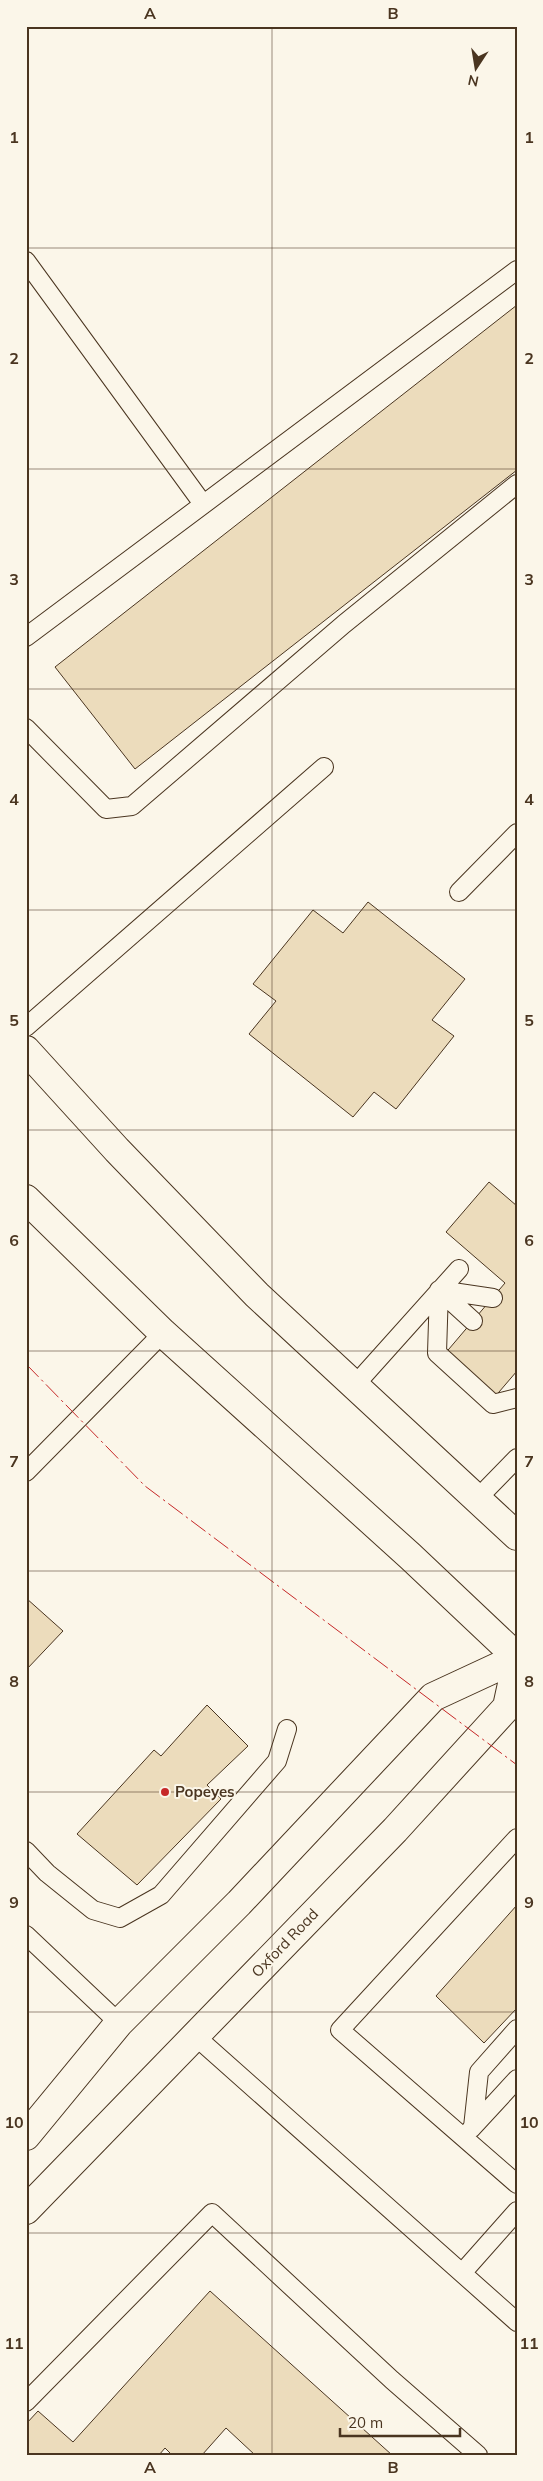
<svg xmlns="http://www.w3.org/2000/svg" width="543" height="2481" viewBox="0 0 543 2481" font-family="Mulish,sans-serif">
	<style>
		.building { fill: #ecdcbc; stroke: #4a3520 }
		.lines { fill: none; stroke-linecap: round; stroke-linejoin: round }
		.service-casing { stroke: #4a3520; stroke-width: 20 }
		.tertiary-casing { stroke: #4a3520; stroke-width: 30 }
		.primary-casing { stroke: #4a3520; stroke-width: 30 }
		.service { stroke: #fbf6e9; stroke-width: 18 }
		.tertiary { stroke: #fbf6e9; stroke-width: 28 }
		.primary { stroke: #fbf6e9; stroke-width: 28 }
		.power { stroke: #c62828; stroke-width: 1; stroke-dasharray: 18 4 2.5 4; stroke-linecap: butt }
		.grid { fill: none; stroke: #4a3520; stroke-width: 1; stroke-opacity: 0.55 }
		.poi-dot { fill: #c62828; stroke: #fbf6e9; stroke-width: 2 }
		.labels { text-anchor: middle; stroke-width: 4; stroke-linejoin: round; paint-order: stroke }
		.poi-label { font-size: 15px; font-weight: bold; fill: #4a3520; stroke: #fbf6e9; text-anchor: start }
		.street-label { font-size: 15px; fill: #4a3520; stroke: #fbf6e9 }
		.neatline { fill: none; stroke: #4a3520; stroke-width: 2 }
		.grid-label { font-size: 16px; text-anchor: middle; font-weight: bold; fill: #4a3520 }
	</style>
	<rect width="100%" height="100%" fill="#fbf6e9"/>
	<path class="building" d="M 517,305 L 517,470 L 135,769 L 55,667 Z
		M 368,902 L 465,979 L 432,1020 L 454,1036 L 396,1109 L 374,1092 L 353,1117 L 249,1034 L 276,1001 L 253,984 L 313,910 L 343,933 Z
		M 489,1182 L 517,1206 L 517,1371 L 493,1399 L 443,1356 L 505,1283 L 446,1232 Z
		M 26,1598 L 63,1631 L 26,1670 Z
		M 207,1705 L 248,1746 L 207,1785 L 221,1799 L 137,1885 L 77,1834 L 154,1750 L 161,1756 Z
		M 517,1905 L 517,2008 L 484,2043 L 436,1996 Z
		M 210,2291 L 392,2455 L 255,2455 L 226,2428 L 202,2455 L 172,2455 L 165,2448 L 159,2455 L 26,2455 L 26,2424 L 38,2411 L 73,2442 Z"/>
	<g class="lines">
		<defs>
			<path id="service" d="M 26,261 L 203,504
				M 26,637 L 517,270
				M 26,728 L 106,809 L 132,806 L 344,624 L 517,484
				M 459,892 L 517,833
				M 26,1027 L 324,767
				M 439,1290 L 437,1353 L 493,1404 L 517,1398
				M 439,1290 L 493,1298
				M 439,1290 L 473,1321
				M 355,1385 L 459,1269
				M 26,1472 L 163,1333
				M 477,1499 L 517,1458
				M 517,1838 L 340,2030 L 517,2184
				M 26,1851 L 47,1873 L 93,1910 L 120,1918 L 161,1895 L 277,1761 L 287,1729
				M 26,1935 L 119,2023
				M 194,2035 L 517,2322
				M 473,2127 L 479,2072 L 517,2029
				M 471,2129 L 517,2079
				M 462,2273 L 517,2211
				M 26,2402 L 212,2213 L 392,2380 L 478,2455"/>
			<path id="tertiary" d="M 26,2136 L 119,2023 L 239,1903 L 433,1697 L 517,1658
				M 26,2210 L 395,1830 L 507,1707 L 517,1661"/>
			<path id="primary" d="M 26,1050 L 117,1150 L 257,1295 L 517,1536
				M 26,1199 L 163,1333 L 410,1556 L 517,1657"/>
		</defs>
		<use href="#service" class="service-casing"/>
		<use href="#tertiary" class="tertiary-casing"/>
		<use href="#primary" class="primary-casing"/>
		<use href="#service" class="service"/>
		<use href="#tertiary" class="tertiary"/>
		<use href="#primary" class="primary"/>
		<path class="power" d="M 26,1364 L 145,1486 L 517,1765"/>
	</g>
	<path class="grid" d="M 272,26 L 272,2455M 26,248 L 517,248M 26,469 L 517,469M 26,689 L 517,689M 26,910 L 517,910M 26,1130 L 517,1130M 26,1351 L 517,1351M 26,1571 L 517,1571M 26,1792 L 517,1792M 26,2012 L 517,2012M 26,2233 L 517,2233"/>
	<circle class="poi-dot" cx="165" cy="1792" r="5"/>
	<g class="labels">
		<g class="poi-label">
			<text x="175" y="1797">Popeyes</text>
		</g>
		<g class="street-label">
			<text transform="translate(285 1943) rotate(-46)" y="5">Oxford Road</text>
		</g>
	</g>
	<rect width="543" height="2481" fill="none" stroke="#fbf6e9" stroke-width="55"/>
	<g transform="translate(476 68) rotate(192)" stroke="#fbf6e9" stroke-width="4" paint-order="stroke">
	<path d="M0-4L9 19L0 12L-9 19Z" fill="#4a3520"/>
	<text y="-8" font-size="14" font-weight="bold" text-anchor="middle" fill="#4a3520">N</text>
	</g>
	<path d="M340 2428v8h120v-8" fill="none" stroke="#4a3520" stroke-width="2.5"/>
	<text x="348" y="2428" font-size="15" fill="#4a3520" stroke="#fbf6e9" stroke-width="4" paint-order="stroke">20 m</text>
	<rect x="28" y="28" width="488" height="2426" class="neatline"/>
	<g class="grid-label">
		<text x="150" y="19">A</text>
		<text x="393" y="19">B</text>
		<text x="14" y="143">1</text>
		<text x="529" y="143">1</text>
		<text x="14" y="364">2</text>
		<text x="529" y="364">2</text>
		<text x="14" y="585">3</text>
		<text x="529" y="585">3</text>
		<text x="14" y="805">4</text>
		<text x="529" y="805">4</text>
		<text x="14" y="1026">5</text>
		<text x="529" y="1026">5</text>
		<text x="14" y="1246">6</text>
		<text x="529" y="1246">6</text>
		<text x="14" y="1467">7</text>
		<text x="529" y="1467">7</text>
		<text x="14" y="1687">8</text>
		<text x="529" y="1687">8</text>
		<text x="14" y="1908">9</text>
		<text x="529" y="1908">9</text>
		<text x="14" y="2128">10</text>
		<text x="529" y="2128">10</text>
		<text x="14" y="2349">11</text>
		<text x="529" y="2349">11</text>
		<text x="150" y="2473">A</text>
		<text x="393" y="2473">B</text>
	</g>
</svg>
